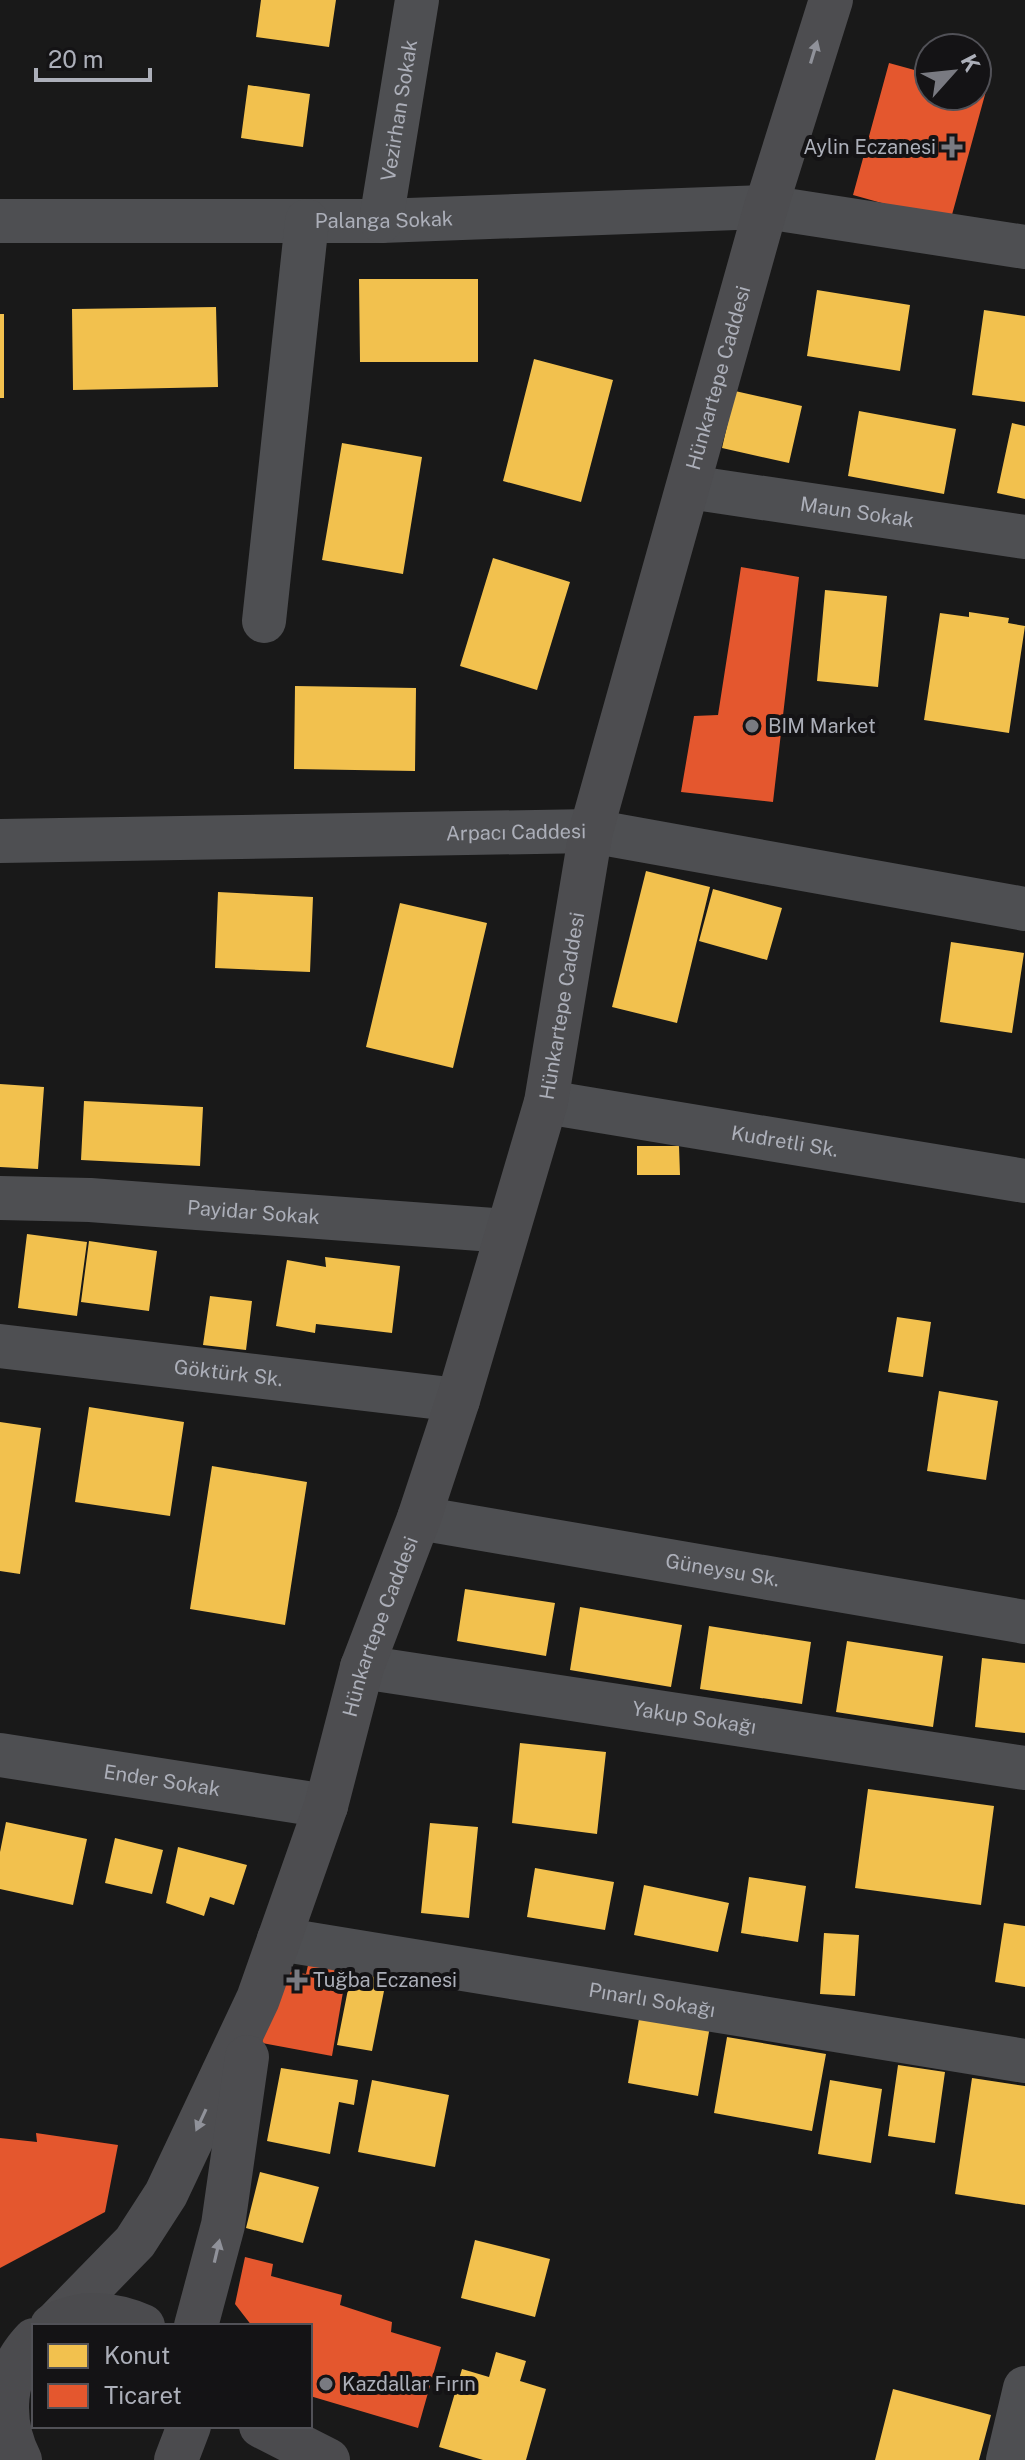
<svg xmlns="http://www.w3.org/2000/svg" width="1025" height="2460" viewBox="0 0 1025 2460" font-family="'Public Sans',sans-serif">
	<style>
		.homes { fill: #f2c14e }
		.shops { fill: #e4572e }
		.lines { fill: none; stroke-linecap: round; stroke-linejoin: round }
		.minor { stroke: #4e4f52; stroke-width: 44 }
		.secondary { stroke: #4d4d50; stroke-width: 44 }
		.primary { stroke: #4b4b4e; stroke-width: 44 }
		.oneway { fill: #90929a }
		.poi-dot { fill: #797a81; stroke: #141315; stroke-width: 3 }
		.labels { text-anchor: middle; stroke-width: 8; stroke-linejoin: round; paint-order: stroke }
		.street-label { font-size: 20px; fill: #acafb9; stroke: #141315 }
		.poi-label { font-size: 20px; fill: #acafb9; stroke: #141315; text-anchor: start }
	</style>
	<rect width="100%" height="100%" fill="#191919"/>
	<path class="homes" d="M 261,0 L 336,0 L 329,47 L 256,37 Z
		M 248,85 L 310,94 L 303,147 L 241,138 Z
		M 359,279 L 478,279 L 478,362 L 360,362 Z
		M 817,290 L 910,305 L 900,371 L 807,356 Z
		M 216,307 L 218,387 L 73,390 L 72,309 Z
		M 984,310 L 1025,316 L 1025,402 L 972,395 Z
		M 0,314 L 4,314 L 4,398 L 0,398 Z
		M 534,359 L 613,380 L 581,502 L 503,481 Z
		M 735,391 L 802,406 L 789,463 L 722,448 Z
		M 859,411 L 956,429 L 944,494 L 848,476 Z
		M 1012,423 L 1025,426 L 1025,499 L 997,493 Z
		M 342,443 L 422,457 L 403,574 L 322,560 Z
		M 493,558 L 570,582 L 537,690 L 460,666 Z
		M 825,590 L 887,596 L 878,687 L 817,681 Z
		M 969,612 L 1009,618 L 1008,623 L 1025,626 L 1009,733 L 924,720 L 940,613 L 969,617 Z
		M 295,686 L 416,688 L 415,771 L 294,769 Z
		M 646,871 L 710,887 L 677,1023 L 612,1007 Z
		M 713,889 L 782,908 L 767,960 L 699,941 Z
		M 218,892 L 313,897 L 310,972 L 215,968 Z
		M 400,903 L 487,923 L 453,1068 L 366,1047 Z
		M 951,942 L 1024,953 L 1012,1033 L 940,1022 Z
		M 0,1084 L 44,1087 L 38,1169 L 0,1167 Z
		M 84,1101 L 203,1107 L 200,1166 L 81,1160 Z
		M 637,1146 L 679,1146 L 680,1175 L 637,1175 Z
		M 27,1234 L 87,1242 L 77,1316 L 18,1308 Z
		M 89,1241 L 157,1251 L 149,1311 L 81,1302 Z
		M 325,1257 L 400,1266 L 392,1333 L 316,1324 L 315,1333 L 276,1326 L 287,1260 L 326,1267 Z
		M 210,1296 L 252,1301 L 246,1350 L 203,1345 Z
		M 897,1317 L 931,1322 L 923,1377 L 888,1372 Z
		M 939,1391 L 998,1401 L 986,1480 L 927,1471 Z
		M 89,1407 L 184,1422 L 170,1516 L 75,1502 Z
		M 0,1422 L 41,1428 L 20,1574 L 0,1571 Z
		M 212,1466 L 307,1482 L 285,1625 L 190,1609 Z
		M 465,1589 L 555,1603 L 546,1656 L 457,1641 Z
		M 580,1607 L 682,1625 L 671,1687 L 570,1670 Z
		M 709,1626 L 811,1642 L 802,1704 L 700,1689 Z
		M 847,1641 L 943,1656 L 933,1727 L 836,1712 Z
		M 982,1658 L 1025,1663 L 1025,1733 L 975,1727 Z
		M 520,1743 L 606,1752 L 597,1834 L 512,1823 Z
		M 868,1789 L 994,1806 L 981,1905 L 855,1888 Z
		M 6,1822 L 87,1839 L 73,1905 L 0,1889 L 0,1852 Z
		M 430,1823 L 478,1827 L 469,1918 L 421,1913 Z
		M 115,1838 L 163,1850 L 152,1894 L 105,1883 Z
		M 178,1847 L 247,1865 L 234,1905 L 210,1897 L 204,1916 L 166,1903 Z
		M 535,1868 L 614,1882 L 605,1930 L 527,1917 Z
		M 749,1877 L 806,1886 L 798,1942 L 741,1933 Z
		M 644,1885 L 729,1903 L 718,1952 L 634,1935 Z
		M 1004,1923 L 1025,1926 L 1025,1987 L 995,1982 Z
		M 824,1933 L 859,1935 L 855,1996 L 820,1994 Z
		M 353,1964 L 388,1971 L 372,2051 L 337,2045 Z
		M 640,2013 L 710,2026 L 698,2096 L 628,2083 Z
		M 727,2037 L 826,2054 L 812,2131 L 714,2113 Z
		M 898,2065 L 945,2072 L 935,2143 L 888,2136 Z
		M 281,2068 L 358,2080 L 354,2105 L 339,2102 L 330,2154 L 267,2141 Z
		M 972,2078 L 1025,2086 L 1025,2205 L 955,2194 Z
		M 372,2080 L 449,2095 L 435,2167 L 358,2152 Z
		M 830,2080 L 882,2089 L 871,2163 L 818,2154 Z
		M 260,2172 L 319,2187 L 303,2243 L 246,2228 Z
		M 475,2240 L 550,2259 L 535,2317 L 461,2298 Z
		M 496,2352 L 526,2361 L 520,2381 L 546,2389 L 526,2460 L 483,2460 L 439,2447 L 462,2369 L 489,2377 Z
		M 893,2389 L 991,2415 L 979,2460 L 875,2460 Z"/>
	<path class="shops" d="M 889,63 L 929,74 L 929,96 L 977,96 L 977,88 L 986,91 L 950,222 L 853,195 Z
		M 741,567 L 799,577 L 773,802 L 681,792 L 694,716 L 718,715 Z
		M 310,1956 L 348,1963 L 332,2056 L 262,2043 L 274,1969 L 306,1974 Z
		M 36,2133 L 118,2145 L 105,2212 L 0,2268 L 0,2138 L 37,2142 Z
		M 245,2257 L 273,2264 L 271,2276 L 342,2295 L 340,2305 L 392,2322 L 391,2332 L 441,2347 L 418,2428 L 310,2396 L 310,2326 L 252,2326 L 235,2304 Z"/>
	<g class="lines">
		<g class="minor">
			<path id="s1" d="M 0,221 L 381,221 L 766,207 L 1025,247"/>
			<path id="s2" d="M 381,221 L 417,0"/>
			<path id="s3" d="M 689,487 L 1025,537"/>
			<path d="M 264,621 L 307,221"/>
			<path id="s4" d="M 0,841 L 591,831 L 1025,909"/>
			<path id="s5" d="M 546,1102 L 1025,1181"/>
			<path id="s6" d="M 0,1198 L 90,1200 L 507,1231"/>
			<path id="s7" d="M 0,1346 L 458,1400"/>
			<path id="s8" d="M 419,1518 L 1025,1622"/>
			<path id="s9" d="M 362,1667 L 1025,1768"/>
			<path id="s10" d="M 0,1755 L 326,1806"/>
			<path id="s11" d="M 279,1939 L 1025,2061"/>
			<path d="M 1008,2460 L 1025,2388"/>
		</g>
		<g class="secondary">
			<path id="s12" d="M 56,2323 L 135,2242 L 166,2194 L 258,1999 L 326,1806 L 362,1667 L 419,1518 L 458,1400 L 546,1102 L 591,831 L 766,207 L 831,0"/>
			<path d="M 196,2326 L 223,2225 L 247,2057"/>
		</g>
		<path class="primary" d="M 52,2326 C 81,2310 114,2313 143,2326
			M 261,2426 L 328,2460
			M 20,2460 C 0,2421 2,2373 34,2340
			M 176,2460 L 189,2426"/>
	</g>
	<defs><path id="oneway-solid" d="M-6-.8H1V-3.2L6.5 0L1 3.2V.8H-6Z" transform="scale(2)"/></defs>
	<g class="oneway">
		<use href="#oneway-solid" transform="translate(814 52) rotate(-73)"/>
		<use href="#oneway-solid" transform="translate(201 2120) rotate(115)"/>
		<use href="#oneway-solid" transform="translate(217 2251) rotate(-77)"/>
	</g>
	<g class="poi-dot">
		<path d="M948 135h8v8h8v8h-8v8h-8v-8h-8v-8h8z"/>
		<circle cx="752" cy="726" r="8"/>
		<path d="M293 1968h8v8h8v8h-8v8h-8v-8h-8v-8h8z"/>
		<circle cx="326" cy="2384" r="8"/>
	</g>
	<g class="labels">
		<g class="street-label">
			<text dy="7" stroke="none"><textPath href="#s2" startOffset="112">Vezirhan Sokak</textPath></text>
			<text dy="7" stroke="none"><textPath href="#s1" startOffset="384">Palanga Sokak</textPath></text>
			<text dy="7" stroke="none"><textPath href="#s12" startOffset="2074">Hünkartepe Caddesi</textPath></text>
			<text dy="7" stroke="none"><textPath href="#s3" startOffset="170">Maun Sokak</textPath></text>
			<text dy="7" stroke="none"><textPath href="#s4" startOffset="516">Arpacı Caddesi</textPath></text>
			<text dy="7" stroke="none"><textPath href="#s12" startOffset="1426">Hünkartepe Caddesi</textPath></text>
			<text dy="7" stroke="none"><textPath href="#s5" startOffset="242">Kudretli Sk.</textPath></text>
			<text dy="7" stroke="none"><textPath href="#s6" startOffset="254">Payidar Sokak</textPath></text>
			<text dy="7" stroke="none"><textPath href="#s7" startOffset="230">Göktürk Sk.</textPath></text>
			<text dy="7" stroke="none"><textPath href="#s8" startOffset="308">Güneysu Sk.</textPath></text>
			<text dy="7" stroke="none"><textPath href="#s12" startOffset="778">Hünkartepe Caddesi</textPath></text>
			<text dy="7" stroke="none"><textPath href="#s9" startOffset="336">Yakup Sokağı</textPath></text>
			<text dy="7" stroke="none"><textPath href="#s10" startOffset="164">Ender Sokak</textPath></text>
			<text dy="7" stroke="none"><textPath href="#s11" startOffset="378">Pınarlı Sokağı</textPath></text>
		</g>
		<g class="poi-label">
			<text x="936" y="154" text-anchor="end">Aylin Eczanesi</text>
			<text x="768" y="733">BIM Market</text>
			<text x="313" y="1987">Tuğba Eczanesi</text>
			<text x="342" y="2391">Kazdallar Fırın</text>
		</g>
	</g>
	<rect x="32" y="2324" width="280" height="104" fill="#141315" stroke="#515157" stroke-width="2"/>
	<rect x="48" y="2344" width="40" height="24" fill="#f2c14e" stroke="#515157" stroke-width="2"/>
	<text x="104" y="2364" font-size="24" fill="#acafb9">Konut</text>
	<rect x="48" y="2384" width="40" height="24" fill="#e4572e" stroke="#515157" stroke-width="2"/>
	<text x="104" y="2404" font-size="24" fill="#acafb9">Ticaret</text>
	<g transform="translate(953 72) rotate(63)"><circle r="38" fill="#141315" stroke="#515157" stroke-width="2"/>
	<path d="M0-6L14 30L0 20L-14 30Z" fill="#797a81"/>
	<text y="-12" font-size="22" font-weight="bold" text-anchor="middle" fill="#acafb9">K</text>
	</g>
	<path d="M36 68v12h114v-12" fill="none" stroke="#acafb9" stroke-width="4"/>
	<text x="48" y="68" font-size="24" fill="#acafb9" stroke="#141315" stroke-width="6" paint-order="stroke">20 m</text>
</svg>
